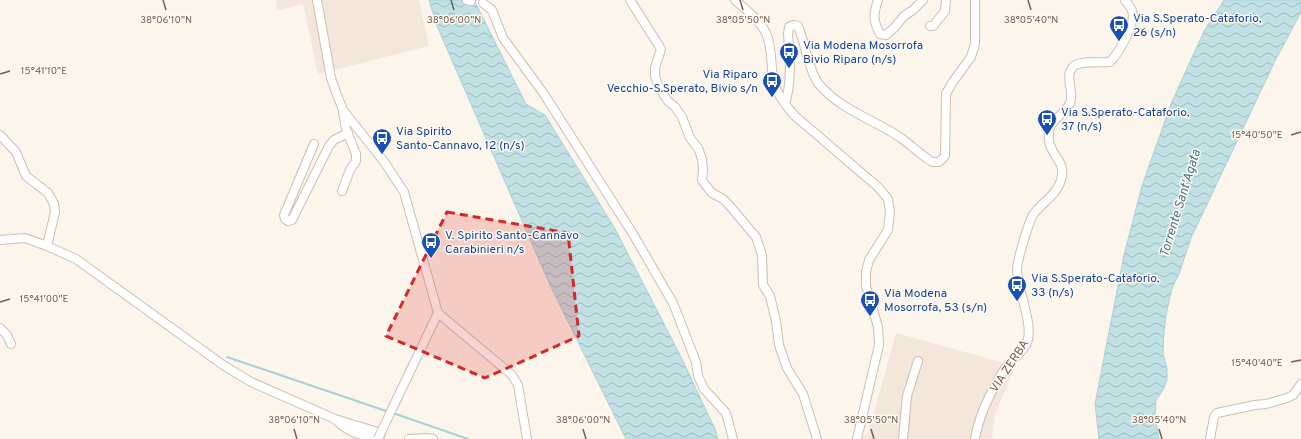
<svg xmlns="http://www.w3.org/2000/svg" width="1301" height="439" viewBox="0 0 1301 439" font-family="Overpass,sans-serif">
	<style>
		.residential { fill: #f3e7db }
		.water { fill: url(#water-waves); stroke: #a8d1d7 }
		.lines { fill: none; stroke-linecap: round; stroke-linejoin: round }
		.stream { stroke: #a8d1d7; stroke-width: 2 }
		.minor-casing { stroke: #cebeb1; stroke-width: 10 }
		.minor { stroke: #fff; stroke-width: 8 }
		.minor-bridge-casing { stroke: #cebeb1; stroke-width: 10; stroke-linecap: butt }
		.minor-bridge { stroke: #fff; stroke-width: 8 }
		.marked { fill: #d62828; fill-opacity: 0.2; stroke: #d62828; stroke-width: 3; stroke-dasharray: 8 5; stroke-linejoin: round }
		.ticks { fill: none; stroke: #775c4f; stroke-width: 1.5 }
		.labels { text-anchor: middle; stroke-width: 3; stroke-linejoin: round; paint-order: stroke }
		.transit-label { font-size: 12px; fill: #164399; stroke: #fefaf3; text-anchor: start }
		.street-label { font-size: 12px; fill: #775c4f; stroke: #fefaf3 }
		.water-label { font-size: 13px; font-style: italic; fill: #477981; stroke: #fefaf3 }
		.ticks-label { font-size: 10px; text-anchor: middle; fill: #775c4f; stroke: #fefaf3; stroke-width: 3; stroke-linejoin: round; paint-order: stroke }
	</style>
	<defs>
		<pattern id="water-waves" width="16" height="10" patternUnits="userSpaceOnUse"><rect width="16" height="10" fill="#c1e1e5"/><path d="M0 5q4-4 8 0t8 0" fill="none" stroke="#a2babc"/></pattern>
	</defs>
	<rect width="100%" height="100%" fill="#fcf5ec"/>
	<path class="residential" d="M 276,0 L 419,0 L 429,46 L 318,74 L 303,4 L 277,11 Z
		M 896,333 L 1015,366 L 995,415 L 992,439 L 859,439 L 868,434 Z"/>
	<path class="water" d="M 429,0 L 474,0 L 526,104 L 545,115 L 614,227 L 680,355 L 715,429 L 718,439 L 626,439 L 550,285 L 437,26 Z
		M 1224,0 L 1301,0 L 1301,12 L 1275,61 L 1191,238 L 1179,274 L 1172,288 L 1166,315 L 1164,332 L 1163,354 L 1167,368 L 1167,380 L 1163,390 L 1156,400 L 1155,416 L 1159,439 L 1099,439 L 1095,404 L 1124,255 L 1142,186 L 1171,104 L 1204,31 Z"/>
	<g class="lines">
		<path class="stream" d="M 227,357 L 389,412
			M 393,413 L 468,439"/>
		<defs>
			<path id="minor" d="M 317,0 L 331,78 L 337,95 L 343,110 L 385,163 L 404,192 L 438,313 L 393,407
				M 467,0 L 471,1
				M 630,0 L 661,49 L 655,68 L 655,76 L 659,88 L 668,101 L 675,107 L 682,117 L 690,138 L 698,148 L 702,159 L 703,170 L 702,180 L 707,187 L 712,193 L 723,199 L 729,205 L 756,237 L 762,255 L 763,285 L 770,296 L 776,321 L 779,345 L 787,368 L 803,394 L 817,439
				M 735,0 C 746,10 759,19 766,33 C 773,48 770,66 774,82 C 777,95 786,106 795,116 L 878,187 L 888,199 L 890,212 L 888,230 L 869,260 L 866,272 L 866,286 L 878,327 L 879,345 L 857,439
				M 878,0 C 873,15 873,21 880,34 L 886,35 L 894,28 L 904,16 L 913,10 L 923,0
				M 483,3 L 492,10 L 503,38 L 544,94 L 633,234 L 673,303 L 696,362 L 698,376 L 704,389 L 726,413 L 733,439
				M 930,26 L 933,26 L 945,11 L 946,0
				M 785,104 C 792,81 790,58 788,34 L 789,27 L 794,25 L 798,26 C 805,42 808,69 818,83 C 840,110 873,119 901,138 C 907,142 928,161 933,162 C 935,162 937,162 939,162 L 945,156 L 946,94 L 952,83 L 971,57 L 975,44 L 975,0
				M 0,135 L 16,152 L 26,176 L 48,193 L 54,204 L 55,212 L 47,246
				M 314,144 L 284,215 L 285,219 L 288,221 L 292,220 L 329,146 L 334,140 L 348,133
				M 342,191 L 350,170 L 356,161 L 356,154 L 346,129 L 343,111
				M 0,240 L 25,238 L 47,246 L 76,259 L 223,365 L 251,382 L 335,419 L 381,433
				M 438,313 L 512,375 L 518,385 L 527,439
				M 0,328 L 7,335 L 11,344
				M 337,421 C 350,434 363,436 380,439
				M 409,439 L 427,438 L 433,439
				M 903,439 L 907,396 L 918,361
				M 975,439 C 979,414 991,391 1004,370 C 1011,360 1026,350 1028,339 C 1032,321 1018,290 1017,270 C 1017,261 1028,224 1033,215 C 1041,203 1057,195 1061,180 C 1067,162 1051,156 1049,141 C 1046,119 1062,119 1070,103 C 1075,92 1063,75 1074,66 C 1081,60 1101,63 1110,62 C 1118,54 1137,22 1132,11 C 1131,7 1127,3 1125,0
				M 1210,439 L 1214,417 L 1217,413 L 1255,405 L 1266,404 L 1287,398 L 1293,395 L 1301,384"/>
		</defs>
		<use href="#minor" class="minor-casing"/>
		<use href="#minor" class="minor"/>
		<defs>
			<path id="minor-bridge" d="M 378,439 L 393,407"/>
		</defs>
		<use href="#minor-bridge" class="minor-bridge-casing"/>
		<use href="#minor-bridge" class="minor-bridge"/>
	</g>
	<path class="marked" d="M 447,212 L 568,233 L 579,336 L 485,378 L 386,336 Z"/>
	<path class="ticks" d="M 163,0 L 166,10M 451,0 L 454,10M 740,0 L 743,10M 1028,0 L 1031,10M 0,74 L 10,71M 1291,135 L 1301,132M 0,302 L 10,299M 1291,362 L 1301,360M 294,429 L 297,439M 583,429 L 586,439M 871,429 L 874,439M 1159,429 L 1162,439"/>
	<defs>
		<symbol id="bus-pin" viewBox="-11 -11 22 30"><path d="M0 17L-7.5 6A9.5 9.5 0 1 1 7.5 6Z" fill="#1a4fb4" stroke="#fefaf3"/><path d="M-5-6H5V4H4V6H2V4H-2V6H-4V4H-5ZM-3.5-4V0h7V-4ZM-3.5 1.2v1.5H-2V1.2ZM2 1.2v1.5H3.5V1.2Z" fill="#fff"/></symbol>
	</defs>
	<g fill-rule="evenodd">
		<use href="#bus-pin" x="1108" y="14" width="22" height="30"/>
		<use href="#bus-pin" x="778" y="41" width="22" height="30"/>
		<use href="#bus-pin" x="761" y="70" width="22" height="30"/>
		<use href="#bus-pin" x="1036" y="108" width="22" height="30"/>
		<use href="#bus-pin" x="371" y="127" width="22" height="30"/>
		<use href="#bus-pin" x="420" y="231" width="22" height="30"/>
		<use href="#bus-pin" x="1006" y="274" width="22" height="30"/>
		<use href="#bus-pin" x="859" y="289" width="22" height="30"/>
	</g>
	<g class="labels">
		<g class="transit-label">
			<text x="1133" y="22">Via S.Sperato-Cataforio,<tspan x="1133" dy="14">26 (s/n)</tspan></text>
			<text x="803" y="49">Via Modena Mosorrofa<tspan x="803" dy="14">Bivio Riparo (n/s)</tspan></text>
			<text x="758" y="78" text-anchor="end">Via Riparo<tspan x="758" dy="14">Vecchio-S.Sperato, Bivio s/n</tspan></text>
			<text x="1061" y="116">Via S.Sperato-Cataforio,<tspan x="1061" dy="14">37 (n/s)</tspan></text>
			<text x="396" y="135">Via Spirito<tspan x="396" dy="14">Santo-Cannavo, 12 (n/s)</tspan></text>
			<text x="445" y="239">V. Spirito Santo-Cannavo<tspan x="445" dy="14">Carabinieri n/s</tspan></text>
			<text x="1031" y="282">Via S.Sperato-Cataforio,<tspan x="1031" dy="14">33 (n/s)</tspan></text>
			<text x="884" y="297">Via Modena<tspan x="884" dy="14">Mosorrofa, 53 (s/n)</tspan></text>
		</g>
		<g class="street-label">
			<text transform="translate(1009 366) rotate(-57)" y="4">VIA ZERBA</text>
		</g>
		<g class="water-label">
			<text transform="translate(1179 203) rotate(-73)" y="5">Torrente Sant'Agata</text>
		</g>
	</g>
	<g class="ticks-label">
		<text x="166" y="23">38°06'10"N</text>
		<text x="454" y="23">38°06'00"N</text>
		<text x="743" y="23">38°05'50"N</text>
		<text x="1031" y="23">38°05'40"N</text>
		<text x="44" y="74">15°41'10"E</text>
		<text x="1257" y="138">15°40'50"E</text>
		<text x="44" y="302">15°41'00"E</text>
		<text x="1257" y="366">15°40'40"E</text>
		<text x="294" y="423">38°06'10"N</text>
		<text x="583" y="423">38°06'00"N</text>
		<text x="871" y="423">38°05'50"N</text>
		<text x="1159" y="423">38°05'40"N</text>
	</g>
</svg>
